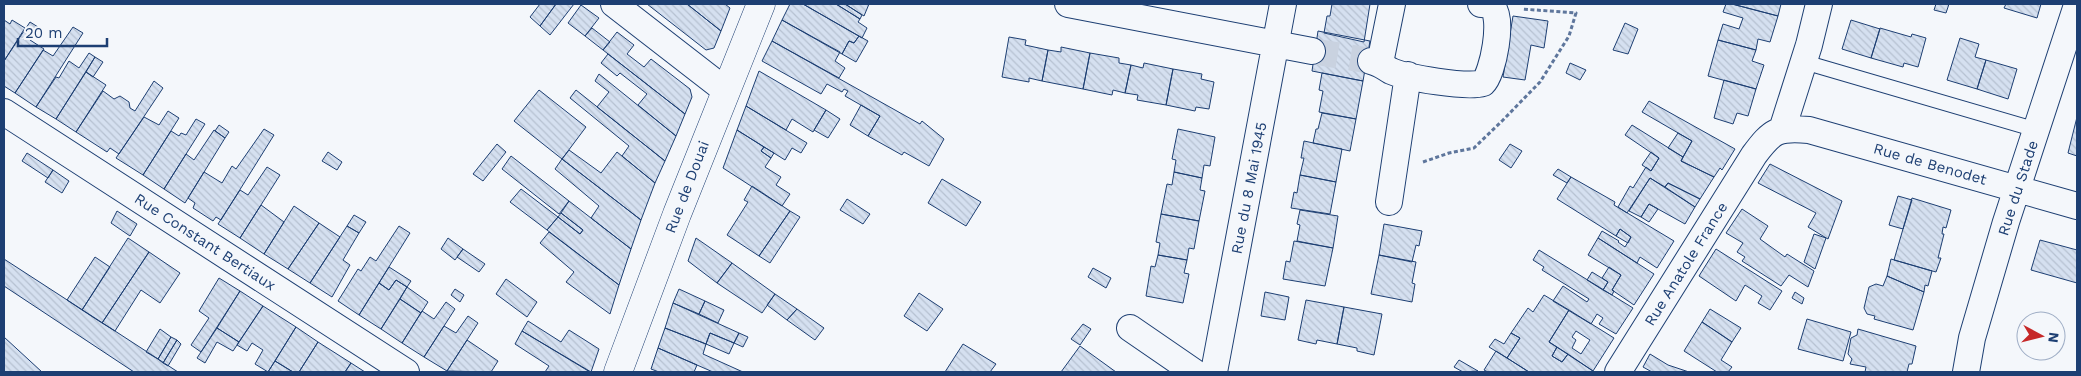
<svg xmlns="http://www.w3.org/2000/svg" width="2081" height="376" viewBox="0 0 2081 376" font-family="'Work Sans',sans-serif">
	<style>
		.building { fill: url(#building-back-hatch); stroke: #1d3f73; fill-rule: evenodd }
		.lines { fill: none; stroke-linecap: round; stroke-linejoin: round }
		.street-tunnel { stroke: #c9d2e0; stroke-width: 26; stroke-dasharray: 26 13; stroke-linecap: butt }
		.lane-casing { stroke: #1d3f73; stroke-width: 16 }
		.street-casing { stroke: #1d3f73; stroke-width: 28 }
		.secondary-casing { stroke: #1d3f73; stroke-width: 29 }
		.path { stroke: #5e769c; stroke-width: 3; stroke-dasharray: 4 2.5; stroke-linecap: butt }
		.lane { stroke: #f4f7fb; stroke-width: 14 }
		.street { stroke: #f4f7fb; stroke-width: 26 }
		.secondary { stroke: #f4f7fb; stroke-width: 28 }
		.labels { text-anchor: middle; stroke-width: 4; stroke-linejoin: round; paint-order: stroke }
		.street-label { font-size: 15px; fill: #1d3f73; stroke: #f4f7fb }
	</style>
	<defs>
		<pattern id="building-back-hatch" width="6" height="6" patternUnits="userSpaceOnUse" patternTransform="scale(1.25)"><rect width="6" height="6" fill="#d5e0f0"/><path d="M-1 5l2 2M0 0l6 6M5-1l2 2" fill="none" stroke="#b6c1d1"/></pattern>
	</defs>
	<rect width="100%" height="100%" fill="#f4f7fb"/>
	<path class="building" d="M 540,4 L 556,4 L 540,26 L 530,17 Z
		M 556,4 L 574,4 L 550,35 L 540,26 Z
		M 647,4 L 687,4 L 721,31 L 714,48 L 706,50 Z
		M 687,4 L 725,4 L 730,8 L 721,31 Z
		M 790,4 L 803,4 L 859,36 L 854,43 L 849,41 L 842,54 L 782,20 Z
		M 803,4 L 836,4 L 860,19 L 858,22 L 867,28 L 862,38 Z
		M 836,4 L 845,4 L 862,15 L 860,19 Z
		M 845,4 L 869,4 L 864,16 Z
		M 1332,4 L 1370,4 L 1364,42 L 1324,33 L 1327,16 L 1330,16 Z
		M 1726,4 L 1732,4 L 1778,16 L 1770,42 L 1758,39 L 1756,50 L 1718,40 L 1723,24 L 1739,29 L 1743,18 L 1723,12 Z
		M 1732,4 L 1781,4 L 1778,16 Z
		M 1936,4 L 1949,4 L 1946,13 L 1934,10 Z
		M 2006,4 L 2041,4 L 2037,18 L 2004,8 Z
		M 581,5 L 599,18 L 585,36 L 568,23 Z
		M 1513,16 L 1548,21 L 1544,48 L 1531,45 L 1525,80 L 1503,77 Z
		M 4,20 L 10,24 L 12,20 L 25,28 L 4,61 Z
		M 782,20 L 840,52 L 835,61 L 845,68 L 839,78 L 772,41 Z
		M 1851,20 L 1880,29 L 1871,58 L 1842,49 Z
		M 30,22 L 38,27 L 30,40 L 44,49 L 15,93 L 4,86 L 4,61 Z
		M 1625,23 L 1638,29 L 1628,54 L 1613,50 Z
		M 73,27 L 83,33 L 36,107 L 15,93 L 43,50 L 53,56 Z
		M 592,28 L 610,42 L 603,50 L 585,36 Z
		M 1880,28 L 1911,37 L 1912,34 L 1926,38 L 1918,67 L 1904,63 L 1903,67 L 1871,58 Z
		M 1318,31 L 1370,41 L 1363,81 L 1312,71 Z
		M 617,32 L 634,45 L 627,54 L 644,67 L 651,59 L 690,89 L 692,97 L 685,114 L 603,50 Z
		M 859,36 L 868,41 L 856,62 L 842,54 L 849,41 L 854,43 Z
		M 1009,37 L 1026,40 L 1025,45 L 1048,50 L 1042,81 L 1029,78 L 1029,82 L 1002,77 Z
		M 1960,38 L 1979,44 L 1975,57 L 1986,60 L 1977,89 L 1947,80 Z
		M 1718,40 L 1756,50 L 1752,61 L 1764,65 L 1756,89 L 1708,76 Z
		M 772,41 L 920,124 L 922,121 L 944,139 L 929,166 L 904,152 L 902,155 L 868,136 L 880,116 L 845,96 L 848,91 L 844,89 L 842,92 L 827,84 L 821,94 L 762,61 Z
		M 1061,47 L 1090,53 L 1083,89 L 1042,81 L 1048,50 L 1061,52 Z
		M 89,53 L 95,57 L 56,119 L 36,107 L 56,77 L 59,78 L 69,61 L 79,68 Z
		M 1090,53 L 1119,58 L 1119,63 L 1131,65 L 1125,93 L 1113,90 L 1112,95 L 1083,89 Z
		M 608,54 L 685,114 L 676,136 L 638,105 L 647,94 L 620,73 L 617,76 L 601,63 Z
		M 95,57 L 103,62 L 93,77 L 86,72 Z
		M 1986,60 L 2017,69 L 2008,99 L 1977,89 Z
		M 1144,63 L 1173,69 L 1166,105 L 1137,100 L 1138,95 L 1125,93 L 1131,65 L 1143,68 Z
		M 1570,63 L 1586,70 L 1580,80 L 1566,73 Z
		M 1173,69 L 1202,74 L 1201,79 L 1214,82 L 1209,109 L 1196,107 L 1195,111 L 1166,105 Z
		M 759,71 L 826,110 L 813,132 L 792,119 L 786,130 L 746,106 Z
		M 86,72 L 106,85 L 76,132 L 56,119 Z
		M 1322,73 L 1363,81 L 1356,119 L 1319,112 L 1323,91 L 1319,90 Z
		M 599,74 L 676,136 L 665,161 L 597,107 L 609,92 L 595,81 Z
		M 1724,80 L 1756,89 L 1748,116 L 1737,113 L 1733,124 L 1714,118 Z
		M 154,81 L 163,88 L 119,154 L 110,148 L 107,152 L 76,132 L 103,91 L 114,99 L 120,96 L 129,102 L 130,108 L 135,111 Z
		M 539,90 L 586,127 L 562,159 L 514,121 Z
		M 576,90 L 665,161 L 655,183 L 622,156 L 629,146 L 570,98 Z
		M 1649,101 L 1735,149 L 1722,170 L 1720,168 L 1714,177 L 1681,161 L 1692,141 L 1642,112 Z
		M 861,105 L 880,116 L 868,136 L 850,125 Z
		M 746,106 L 807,143 L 801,153 L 792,148 L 785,160 L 737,130 Z
		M 826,110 L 840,119 L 828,138 L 814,130 Z
		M 168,111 L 179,118 L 143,175 L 116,158 L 144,117 L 159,125 Z
		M 1322,113 L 1356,119 L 1350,151 L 1313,143 L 1316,129 L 1318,129 Z
		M 2077,117 L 2077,156 L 2068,153 Z
		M 196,119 L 205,124 L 164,189 L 143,175 L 171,131 L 179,136 L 181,133 L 186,135 Z
		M 219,125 L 229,132 L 225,138 L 215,131 Z
		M 1632,125 L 1683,157 L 1681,161 L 1714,177 L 1700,199 L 1668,183 L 1665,187 L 1650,178 L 1627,213 L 1618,207 L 1630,186 L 1633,188 L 1646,167 L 1651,171 L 1659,158 L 1625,135 Z
		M 264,129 L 274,135 L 221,220 L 216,217 L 213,221 L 193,208 L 195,203 L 188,198 L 204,172 L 222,183 L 232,166 L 236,169 Z
		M 1178,129 L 1215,137 L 1210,166 L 1204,165 L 1202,178 L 1174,172 L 1176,160 L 1172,159 Z
		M 214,130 L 225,138 L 185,203 L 164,189 L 186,154 L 194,160 Z
		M 737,130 L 764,147 L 761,151 L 771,158 L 765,167 L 781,177 L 776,185 L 790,194 L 782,206 L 723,168 Z
		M 1678,133 L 1692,141 L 1683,157 L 1668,148 Z
		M 1304,141 L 1342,149 L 1336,182 L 1300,175 L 1304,158 L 1301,158 Z
		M 497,144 L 506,152 L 483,181 L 473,174 Z
		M 1510,144 L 1522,151 L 1511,168 L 1499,160 Z
		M 764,147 L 774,153 L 771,158 L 761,151 Z
		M 569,150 L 601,173 L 617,152 L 655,183 L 641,220 L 562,159 Z
		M 328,152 L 342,162 L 337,170 L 322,161 Z
		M 1651,152 L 1659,158 L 1651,171 L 1642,165 Z
		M 27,153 L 53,170 L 48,178 L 22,161 Z
		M 511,156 L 569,201 L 559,214 L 502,169 Z
		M 562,159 L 641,220 L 631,249 L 591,218 L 599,206 L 555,169 Z
		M 1770,164 L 1842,201 L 1828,239 L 1808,227 L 1816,213 L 1758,183 Z
		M 267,167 L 280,175 L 240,238 L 218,224 L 240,190 L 248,195 Z
		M 1558,169 L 1571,177 L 1567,183 L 1553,175 Z
		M 53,170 L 69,181 L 62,193 L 45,182 Z
		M 1174,172 L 1202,178 L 1200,190 L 1205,191 L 1199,221 L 1161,214 L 1167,184 L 1172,185 Z
		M 1300,175 L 1336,182 L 1330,214 L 1291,208 L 1294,192 L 1297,193 Z
		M 1571,177 L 1615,202 L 1614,205 L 1674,241 L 1657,268 L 1640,257 L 1637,263 L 1598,238 L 1602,231 L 1619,241 L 1618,242 L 1625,247 L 1631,237 L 1620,229 L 1616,236 L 1557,199 Z
		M 1650,178 L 1695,207 L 1685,224 L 1649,204 L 1641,217 L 1629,211 Z
		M 942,179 L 981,202 L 966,226 L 928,203 Z
		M 1668,183 L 1700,199 L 1695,207 L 1665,187 Z
		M 752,186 L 790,211 L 759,256 L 727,235 L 748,202 L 744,200 Z
		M 521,189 L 558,217 L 547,230 L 510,202 Z
		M 1898,196 L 1912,200 L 1903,229 L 1889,225 Z
		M 1912,198 L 1951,210 L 1946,228 L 1943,227 L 1942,234 L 1944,234 L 1938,258 L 1941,258 L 1936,272 L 1894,260 Z
		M 847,199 L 870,214 L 863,224 L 840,210 Z
		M 569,201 L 631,249 L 619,285 L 547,230 L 558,217 L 580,234 L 583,230 L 561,213 Z
		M 1649,204 L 1658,209 L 1649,222 L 1641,217 Z
		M 261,205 L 284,222 L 264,254 L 240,238 Z
		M 294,206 L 319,223 L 288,269 L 264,254 Z
		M 1742,209 L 1768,226 L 1760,239 L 1785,257 L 1787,254 L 1814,271 L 1808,287 L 1789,275 L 1781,286 L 1742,261 L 1745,257 L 1737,252 L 1743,243 L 1726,233 Z
		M 1300,210 L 1338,216 L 1333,248 L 1297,241 L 1300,225 L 1297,224 Z
		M 117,211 L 137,224 L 130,236 L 111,223 Z
		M 790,211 L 800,217 L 770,263 L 759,256 Z
		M 561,213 L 583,230 L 580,234 L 558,217 Z
		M 1161,214 L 1199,221 L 1194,249 L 1189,248 L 1187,260 L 1158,255 L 1160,243 L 1156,242 Z
		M 354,215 L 366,222 L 359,233 L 347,226 Z
		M 319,223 L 340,237 L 310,283 L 288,269 Z
		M 1384,224 L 1422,231 L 1419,246 L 1416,245 L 1412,262 L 1379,255 Z
		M 347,226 L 359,233 L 343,260 L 350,265 L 332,297 L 310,283 Z
		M 399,226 L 410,233 L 359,315 L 338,301 L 358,269 L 361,271 L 370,257 L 376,261 Z
		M 1620,229 L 1631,237 L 1628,243 L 1616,236 Z
		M 549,232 L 619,285 L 610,314 L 566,282 L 574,272 L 540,243 Z
		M 1814,234 L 1826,238 L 1815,269 L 1804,262 Z
		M 128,238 L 149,252 L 102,323 L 82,310 Z
		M 448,238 L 463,249 L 455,260 L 441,249 Z
		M 696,238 L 732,263 L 717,283 L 688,261 Z
		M 1598,238 L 1654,274 L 1634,305 L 1612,290 L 1621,275 L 1588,255 Z
		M 2040,240 L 2077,250 L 2077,283 L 2031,270 Z
		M 1294,241 L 1333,248 L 1325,286 L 1283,279 L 1286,261 L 1290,262 Z
		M 463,249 L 485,264 L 479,272 L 457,257 Z
		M 1716,249 L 1782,291 L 1770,310 L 1758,303 L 1762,296 L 1745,285 L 1736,301 L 1699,276 Z
		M 1539,250 L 1633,308 L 1616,334 L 1599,324 L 1603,318 L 1597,314 L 1591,324 L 1553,301 L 1563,286 L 1587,302 L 1589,299 L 1542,270 L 1544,267 L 1533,260 Z
		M 149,252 L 180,273 L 160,303 L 141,290 L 115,331 L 102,323 Z
		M 1158,255 L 1187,260 L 1184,273 L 1189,274 L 1183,303 L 1146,296 L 1151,266 L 1155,267 Z
		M 1379,255 L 1416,262 L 1412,283 L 1415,284 L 1412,302 L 1371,294 Z
		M 95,257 L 110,267 L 82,310 L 67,300 Z
		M 4,259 L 115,331 L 178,372 L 134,372 L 4,286 Z
		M 1891,259 L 1932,271 L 1928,286 L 1925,285 L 1924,292 L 1887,276 Z
		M 732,263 L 775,294 L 762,313 L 717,283 Z
		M 389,267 L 411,281 L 407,287 L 396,280 L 389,290 L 379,283 Z
		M 1609,267 L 1621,275 L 1612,290 L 1614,291 L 1612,295 L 1603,290 L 1608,282 L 1602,278 Z
		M 1093,268 L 1111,278 L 1106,288 L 1088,277 Z
		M 1592,272 L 1608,282 L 1603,290 L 1587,280 Z
		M 1887,276 L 1924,292 L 1913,330 L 1874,319 L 1875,316 L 1867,314 L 1864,308 L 1869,287 L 1876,284 L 1883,286 Z
		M 219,278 L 240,291 L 201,352 L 191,345 L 209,318 L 199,311 Z
		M 506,279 L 537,302 L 527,317 L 496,294 Z
		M 396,280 L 407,287 L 381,329 L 359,315 L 379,283 L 389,290 Z
		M 407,287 L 428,302 L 421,313 L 400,299 Z
		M 455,289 L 464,295 L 460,302 L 451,295 Z
		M 679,289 L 705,301 L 699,314 L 673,303 Z
		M 240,291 L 263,306 L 239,342 L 217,328 Z
		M 1265,292 L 1289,297 L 1285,320 L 1261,316 Z
		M 1795,292 L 1804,298 L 1802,304 L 1792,298 Z
		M 919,293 L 943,309 L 927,331 L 904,316 Z
		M 775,294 L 797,309 L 787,320 L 767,305 Z
		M 1544,295 L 1569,310 L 1549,342 L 1557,347 L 1552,356 L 1562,362 L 1568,354 L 1593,371 L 1592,372 L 1529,372 L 1507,358 L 1520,338 L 1511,333 L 1528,308 L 1533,312 Z
		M 400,299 L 421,313 L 402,343 L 381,329 Z
		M 1306,300 L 1344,307 L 1337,344 L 1317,340 L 1316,344 L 1298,340 Z
		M 705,301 L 724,310 L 718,323 L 699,314 Z
		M 446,302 L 455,309 L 424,357 L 402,343 L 422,311 L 434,319 Z
		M 673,303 L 739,333 L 734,343 L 710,333 L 706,344 L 665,328 Z
		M 263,306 L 296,327 L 268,372 L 255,364 L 263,350 L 252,343 L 247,351 L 237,345 Z
		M 1344,307 L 1382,314 L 1374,355 L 1357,351 L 1357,348 L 1337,344 Z
		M 797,309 L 824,328 L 815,340 L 787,320 Z
		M 1710,309 L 1741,328 L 1732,342 L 1702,322 Z
		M 1569,310 L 1614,338 L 1593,371 L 1549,342 ZM 1576,331 L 1590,340 L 1581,354 L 1572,348 L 1576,340 L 1572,337 Z
		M 468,316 L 478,323 L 447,371 L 424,357 L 444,326 L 456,333 Z
		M 1807,319 L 1851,332 L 1843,361 L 1798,349 Z
		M 528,321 L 561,342 L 569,330 L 599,349 L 591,372 L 522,331 Z
		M 1702,322 L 1732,342 L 1721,360 L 1732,367 L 1728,372 L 1717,372 L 1684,351 Z
		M 1083,324 L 1091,329 L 1080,345 L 1071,339 Z
		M 296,327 L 318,342 L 299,372 L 293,372 L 275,361 Z
		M 217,328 L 239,342 L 233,351 L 217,342 L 205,363 L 197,358 Z
		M 665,328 L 706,344 L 703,354 L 743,372 L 713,372 L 658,348 Z
		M 160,329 L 171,337 L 158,359 L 146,352 Z
		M 1858,329 L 1916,346 L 1912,364 L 1909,364 L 1907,372 L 1865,372 L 1866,367 L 1850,364 L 1852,359 L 1848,354 L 1851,338 L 1857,335 Z
		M 522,331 L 590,372 L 545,372 L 549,366 L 515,344 Z
		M 710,333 L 734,343 L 729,354 L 706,344 Z
		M 739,333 L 748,337 L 743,347 L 734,343 Z
		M 1511,333 L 1520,338 L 1507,358 L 1489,347 L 1495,339 L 1504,344 Z
		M 4,337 L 42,372 L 6,372 L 4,371 Z
		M 171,337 L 177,340 L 163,363 L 158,359 Z
		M 177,340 L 181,344 L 168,366 L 163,363 Z
		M 467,340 L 498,361 L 491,372 L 447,371 Z
		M 318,342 L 351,363 L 345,372 L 299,372 Z
		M 963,344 L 996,364 L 990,372 L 945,372 Z
		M 1080,346 L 1116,372 L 1061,372 Z
		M 1557,347 L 1568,354 L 1562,362 L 1552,356 Z
		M 658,348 L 697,365 L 694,372 L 659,372 L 651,369 Z
		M 1496,351 L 1529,372 L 1488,372 L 1484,370 Z
		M 1650,354 L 1668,365 L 1689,372 L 1652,372 L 1643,367 Z
		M 1459,360 L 1478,371 L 1463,372 L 1454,367 Z
		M 275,361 L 293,372 L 268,372 Z
		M 351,363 L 365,372 L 345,372 Z"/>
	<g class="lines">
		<path class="street-tunnel" d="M 1312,51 L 1371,61"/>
		<defs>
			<path id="lane" d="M 1804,62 L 2037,130"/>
			<path id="street" d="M 614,4 L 725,90
				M 1068,4 L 1312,51
				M 1371,61 C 1380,63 1384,67 1391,71 C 1407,78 1467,88 1483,83 C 1493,74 1504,17 1492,7 C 1489,5 1484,4 1481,4
				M 1380,63 L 1392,4
				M 4,112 L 406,372
				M 1782,130 L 1809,45 L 1819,4
				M 1389,202 L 1408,75
				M 1130,328 L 1194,372
				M 1214,372 L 1283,4
				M 1618,372 L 1754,155 C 1772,131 1777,127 1809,130 L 2077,206
				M 1966,372 L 1972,338 L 2006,222 L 2077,5"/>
			<path id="secondary" d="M 618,372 L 677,214 L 761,4"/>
		</defs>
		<use href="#lane" class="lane-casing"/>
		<use href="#street" class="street-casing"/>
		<use href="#secondary" class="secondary-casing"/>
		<path class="path" d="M 1423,162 L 1449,153 L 1474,148 L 1503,120 L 1540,82 L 1569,36 L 1576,13 L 1522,9"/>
		<use href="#lane" class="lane"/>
		<use href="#street" class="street"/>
		<use href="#secondary" class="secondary"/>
	</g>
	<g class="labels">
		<g class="street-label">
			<text transform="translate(1930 164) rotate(16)" y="5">Rue de Benodet</text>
			<text transform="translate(687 187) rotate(-69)" y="5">Rue de Douai</text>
			<text transform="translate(1249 188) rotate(-79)" y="5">Rue du 8 Mai 1945</text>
			<text transform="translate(2018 188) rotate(-72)" y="5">Rue du Stade</text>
			<text transform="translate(205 242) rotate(33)" y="5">Rue Constant Bertiaux</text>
			<text transform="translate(1686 264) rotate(-58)" y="5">Rue Anatole France</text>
		</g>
	</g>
	<rect width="2081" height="376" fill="none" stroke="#1d3f73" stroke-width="10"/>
	<g transform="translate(2041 336) rotate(97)"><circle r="24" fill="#f4f7fb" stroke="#9eadc5"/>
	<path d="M0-4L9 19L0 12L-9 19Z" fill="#c62828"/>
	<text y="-8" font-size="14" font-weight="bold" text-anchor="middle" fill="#1d3f73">N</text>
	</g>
	<path d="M18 38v8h89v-8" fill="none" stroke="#1d3f73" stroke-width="2.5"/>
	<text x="25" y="38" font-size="15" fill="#1d3f73" stroke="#f4f7fb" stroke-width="4" paint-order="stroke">20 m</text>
</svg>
